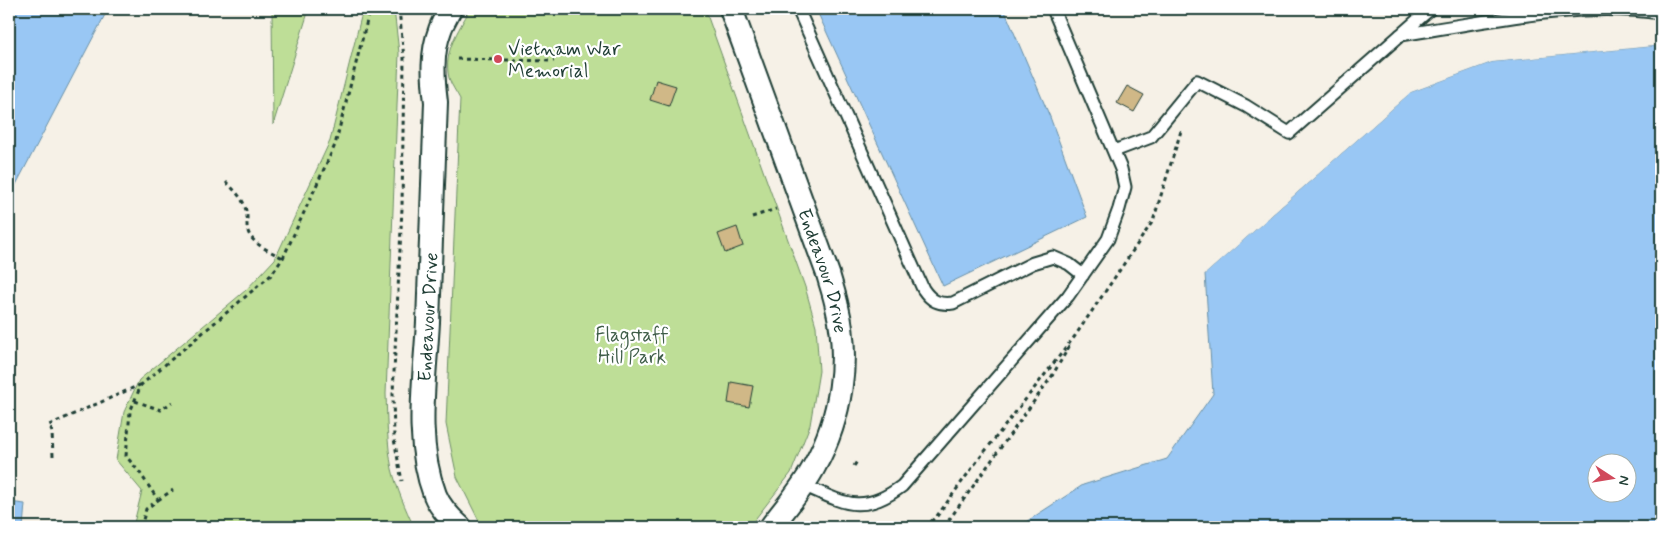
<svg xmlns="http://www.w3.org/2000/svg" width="1670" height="536" viewBox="0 0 1670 536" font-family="Mynerve,sans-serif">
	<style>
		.green { fill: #bede97; stroke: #6e8e66 }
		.water { fill: #99c7f4; stroke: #6890a7; fill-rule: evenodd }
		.pier { fill: #f6f1e7 }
		.building { fill: #d0b887; stroke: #1f3d34 }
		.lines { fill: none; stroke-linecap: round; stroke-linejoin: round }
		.service-casing { stroke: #1f3d34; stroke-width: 15 }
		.minor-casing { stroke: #1f3d34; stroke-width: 26 }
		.path { stroke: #1f3d34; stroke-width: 3; stroke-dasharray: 4 4; stroke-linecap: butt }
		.service { stroke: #fff; stroke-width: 11 }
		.minor { stroke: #fff; stroke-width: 22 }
		.poi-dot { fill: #d1495b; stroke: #fff; stroke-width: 2 }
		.labels { text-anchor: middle; stroke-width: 4.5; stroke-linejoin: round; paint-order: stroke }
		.poi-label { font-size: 19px; fill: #1f3d34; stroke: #fff; text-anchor: start }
		.street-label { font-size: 19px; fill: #1f3d34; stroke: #fff }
		.park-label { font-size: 19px; fill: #3f5d48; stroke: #fff }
	</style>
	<rect width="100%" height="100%" fill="#f6f1e7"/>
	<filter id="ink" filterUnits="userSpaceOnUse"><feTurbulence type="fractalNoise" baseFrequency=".02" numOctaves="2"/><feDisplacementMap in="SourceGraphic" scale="10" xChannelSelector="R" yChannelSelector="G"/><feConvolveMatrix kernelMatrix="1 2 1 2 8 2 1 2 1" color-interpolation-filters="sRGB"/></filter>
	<g filter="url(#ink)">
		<path class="green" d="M 272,9 L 309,9 L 273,125 Z
			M 363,9 L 394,9 L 399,53 L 386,394 C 387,419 387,444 392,469 C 397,489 405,508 414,527 L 133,527 L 142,491 L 116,460 L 124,412 L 139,380 L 246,290 L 275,259 L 330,141 Z
			M 470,9 L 705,9 L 805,287 L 816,326 L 819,371 L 810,425 L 791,473 L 749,527 L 483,527 L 481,525 L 457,477 L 446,424 L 460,99 C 457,93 451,85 449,78 C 443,51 458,32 470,9 Z"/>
		<path class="water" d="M 9,9 L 108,9 L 9,198 Z
			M 816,9 L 1004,9 L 1050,117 L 1087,217 L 943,286 Z
			M 1653,46 L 1661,46 L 1661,527 L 1018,527 L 1083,485 L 1167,459 L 1213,394 L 1205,274 L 1411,92 L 1492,62 ZM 1598,464 L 1628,464 L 1628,494 L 1598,494 Z
			M 9,502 L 25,504 L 23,527 L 9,527 Z"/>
		<path class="pier" d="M 1653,43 L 1661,44 L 1661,46 L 1653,46 L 1492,62 L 1411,92 L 1205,274 L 1206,269 L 1410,90 L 1492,60 Z"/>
		<path class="building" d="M 656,80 L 676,86 L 669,106 L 650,100 Z
			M 1127,86 L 1144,95 L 1134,112 L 1117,103 Z
			M 737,227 L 743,246 L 725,253 L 718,234 Z
			M 731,382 L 753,386 L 749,407 L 728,403 Z"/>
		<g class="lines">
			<defs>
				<path id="service" d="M 798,9 L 923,289 C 931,301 939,305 953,303 L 1033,263 L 1053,257 L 1069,264 L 1083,275
					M 1400,35 C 1486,22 1574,1 1661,13
					M 1114,151 L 1151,137 L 1197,81 L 1246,106 L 1289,133 L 1430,9
					M 803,485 C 844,503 862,516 902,486 L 1068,296 L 1108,239 L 1119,209 L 1125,187 L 1121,169 L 1053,9"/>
				<g id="minor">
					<path d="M 450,9 C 447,16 442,23 440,30 C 431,54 433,78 436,102 C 433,175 431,249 428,322 C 425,379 414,440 435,495 C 440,508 450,518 460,527"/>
					<path id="s1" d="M 731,9 L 828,274 C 831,285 835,296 837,307 C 850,359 841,418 815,465 C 804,487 786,507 771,527"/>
				</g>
			</defs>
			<use href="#service" class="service-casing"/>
			<use href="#minor" class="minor-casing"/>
			<path class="path" d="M 362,9 L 370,10
				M 399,9 L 404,58 L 402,208 L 393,393 L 394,439 L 402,481
				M 457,59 L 554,61
				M 226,182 C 234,190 244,199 246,211 C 249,220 244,228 251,237 C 258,247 272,252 283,258
				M 752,217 L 776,209
				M 135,401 L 161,410 L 172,402
				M 53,456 L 52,432 L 49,425 L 142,384
				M 854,466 L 858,460
				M 158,500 L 173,490
				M 141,527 L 146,509 L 158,500 L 140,473 L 126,456 L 130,412 L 141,385 L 271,275 L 283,258 L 335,145 L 370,9
				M 925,527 L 937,516 L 975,464 L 1075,336 L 1153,221 L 1181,131
				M 944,527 L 1052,376 L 1070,345"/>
			<use href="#service" class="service"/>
			<use href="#minor" class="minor"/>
		</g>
	</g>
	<circle class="poi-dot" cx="498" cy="59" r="5"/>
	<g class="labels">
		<g class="poi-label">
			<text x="508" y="55">Vietnam War<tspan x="508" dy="22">Memorial</tspan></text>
		</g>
		<g class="street-label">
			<text dy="7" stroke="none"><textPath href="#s1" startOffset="278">Endeavour Drive</textPath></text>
			<text transform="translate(427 317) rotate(-87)" y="7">Endeavour Drive</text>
		</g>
		<g class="park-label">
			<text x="632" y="341">Flagstaff<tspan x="632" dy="22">Hill Park</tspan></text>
		</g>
	</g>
	<rect width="1670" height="536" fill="none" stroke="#fff" stroke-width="30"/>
	<rect x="15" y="15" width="1640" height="506" fill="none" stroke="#1f3d34" stroke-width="2" filter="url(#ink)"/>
	<g transform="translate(1612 478) rotate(102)"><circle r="24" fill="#ffffff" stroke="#a5b1ae"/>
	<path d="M0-4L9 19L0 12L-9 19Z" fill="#d1495b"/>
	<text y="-8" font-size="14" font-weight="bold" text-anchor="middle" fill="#1f3d34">N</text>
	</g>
</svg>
